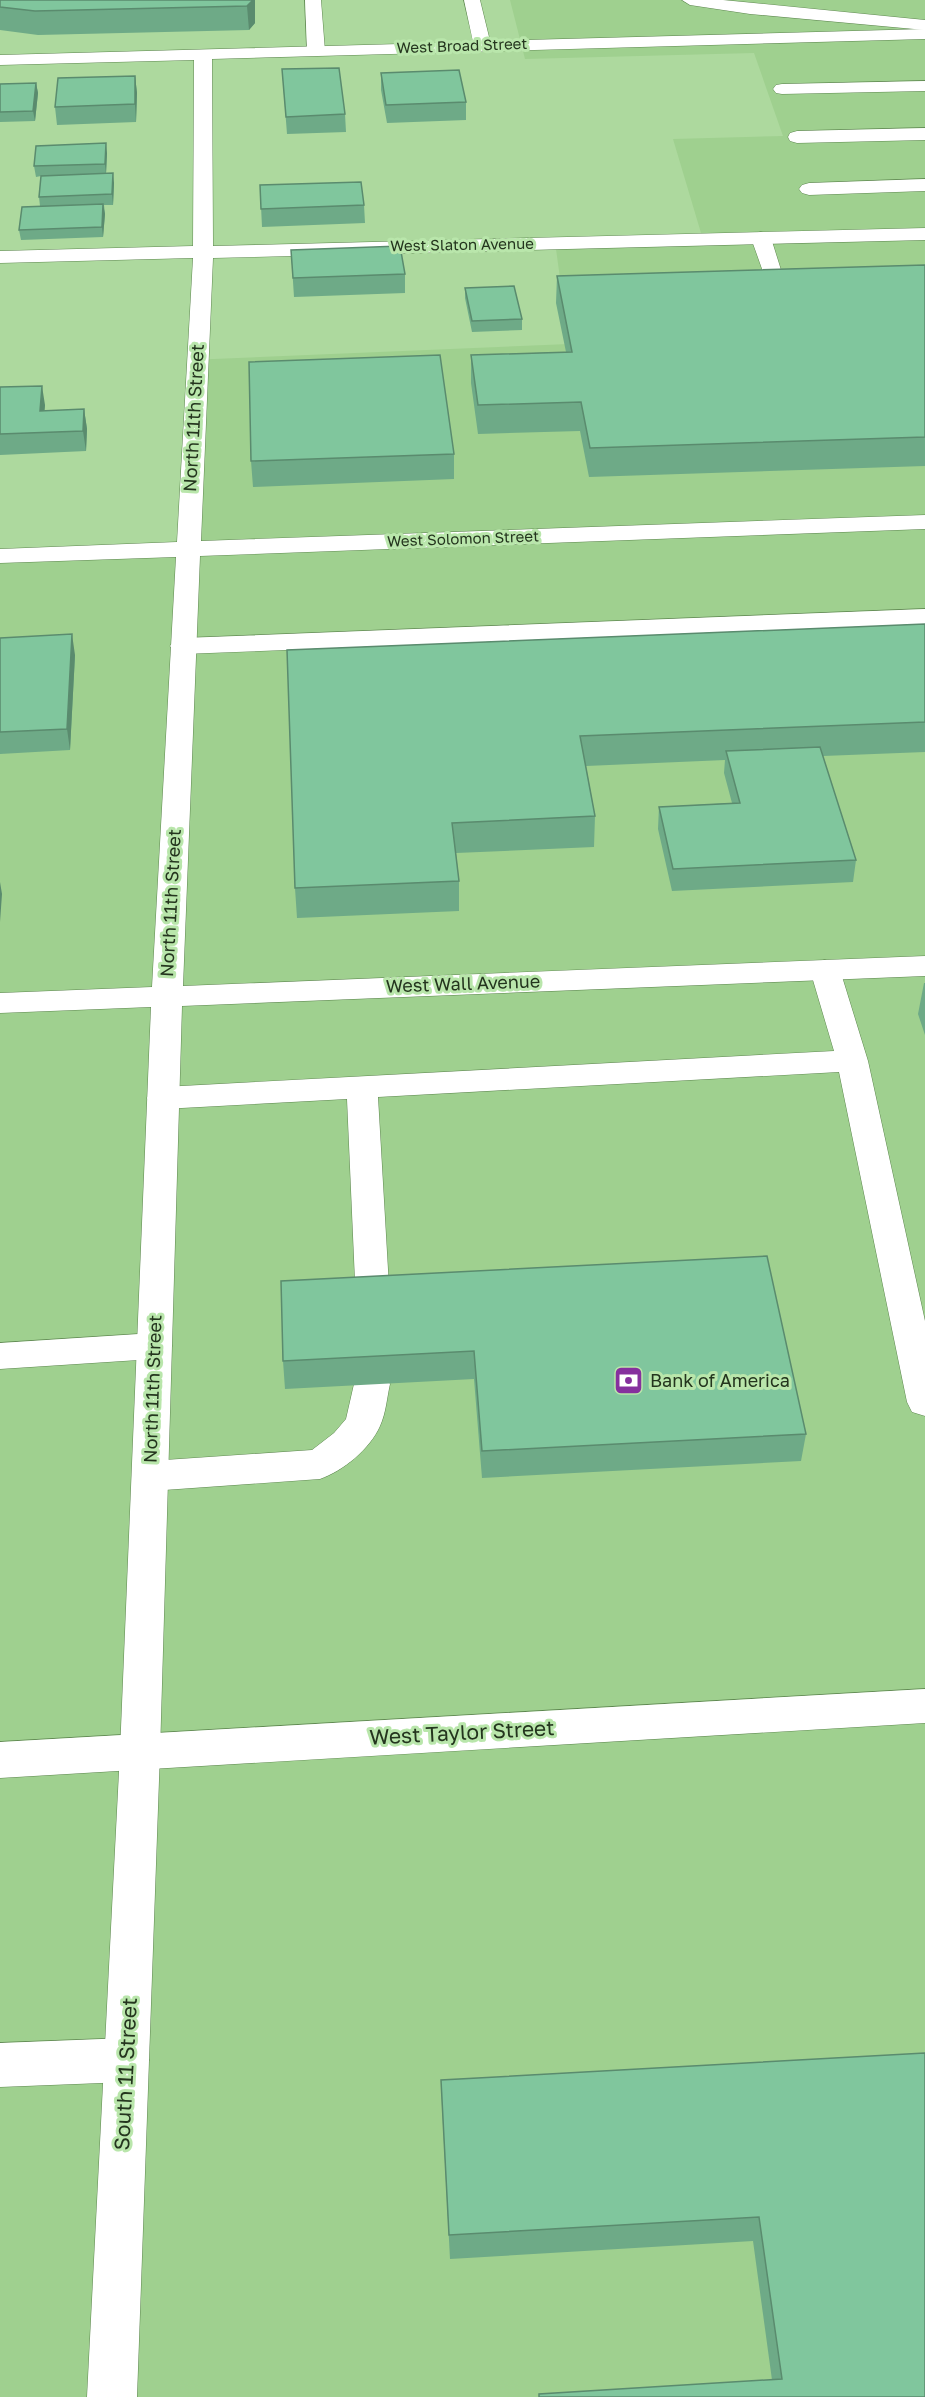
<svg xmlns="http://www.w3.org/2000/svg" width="925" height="2397" viewBox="0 0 925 2397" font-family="'Golos Text',sans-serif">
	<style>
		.built { fill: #9fd08f }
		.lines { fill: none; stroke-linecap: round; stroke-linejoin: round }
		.service-casing { stroke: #5d864f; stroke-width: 1 }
		.minor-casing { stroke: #5d864f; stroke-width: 1 }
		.secondary-casing { stroke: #5d864f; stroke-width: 1 }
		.primary-casing { stroke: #5d864f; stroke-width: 1 }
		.service { fill: #fff; fill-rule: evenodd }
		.minor { fill: #fff; fill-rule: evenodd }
		.secondary { fill: #fff; fill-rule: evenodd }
		.primary { fill: #fff; fill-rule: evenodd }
		.wall { fill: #6eaa87 }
		.shaded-wall { fill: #5a8b6e }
		.building { fill: #80c69d; stroke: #5a8b6e; stroke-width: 1.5 }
		.labels { text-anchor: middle; stroke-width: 6; stroke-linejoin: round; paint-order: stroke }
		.far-street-label { font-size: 15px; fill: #24351e; stroke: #b9e6ab }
		.street-label { font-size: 18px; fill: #24351e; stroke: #b9e6ab }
		.poi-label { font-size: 18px; fill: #24351e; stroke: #b9e6ab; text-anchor: start }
		.near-street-label { font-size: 21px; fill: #24351e; stroke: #b9e6ab }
	</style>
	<rect width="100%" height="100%" fill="#add99e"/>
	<path class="built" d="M 510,0 L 925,0 L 925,2397 L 0,2397 L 0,562 L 192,553 L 190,360 L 569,344 L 556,249 L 704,243 L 673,139 L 783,136 L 754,53 L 525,59 Z"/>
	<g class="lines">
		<defs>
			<path id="service" d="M 305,0 L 321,0 L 325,51 L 322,55 L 310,55 L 307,51 Z
				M 925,81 L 925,91 L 782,94 L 776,93 L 773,89 L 776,85 L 782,84 Z
				M 925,128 L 925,140 L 797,143 L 790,141 L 788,137 L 790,133 L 797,131 Z
				M 925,179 L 925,191 L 809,195 L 802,193 L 799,189 L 802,185 L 809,183 Z
				M 761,232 L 768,234 L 771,238 L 781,270 L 819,272 L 822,276 L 819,280 L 766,280 L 751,238 L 754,234 Z
				M 925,609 L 925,625 L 183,654 L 174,651 L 170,646 L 174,641 L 183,638 Z
				M 825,960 L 836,963 L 840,970 L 868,1061 L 925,1321 L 925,1416 L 912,1412 L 907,1402 L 839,1072 L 378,1097 L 390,1304 L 385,1313 L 373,1317 L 361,1313 L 356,1304 L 347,1099 L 163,1109 L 152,1106 L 147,1098 L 152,1090 L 163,1087 L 834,1051 L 810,970 L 814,963 Z
				M 154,1333 L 166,1337 L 172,1346 L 166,1355 L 154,1359 L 0,1369 L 0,1343 Z
				M 372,1370 L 385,1374 L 390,1384 C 387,1397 386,1413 380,1426 C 370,1449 343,1471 320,1479 L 150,1491 L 137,1486 L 132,1476 L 137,1466 L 150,1461 L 312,1450 L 334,1433 L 346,1419 L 354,1384 L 359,1374 Z
				M 127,2038 L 143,2045 L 149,2060 L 143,2075 L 127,2082 L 0,2087 L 0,2043 Z"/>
			<path id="minor" d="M 464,0 L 480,0 L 490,41 L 925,29 L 925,39 L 212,59 L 213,246 L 925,228 L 925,240 L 213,258 L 201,541 L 925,515 L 925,529 L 200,556 L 183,986 L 925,956 L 925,976 L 182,1006 L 160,1752 L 137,2397 L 87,2397 L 120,1752 L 151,1007 L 0,1013 L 0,993 L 152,987 L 176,557 L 0,563 L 0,549 L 177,542 L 193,258 L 0,263 L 0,251 L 193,246 L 194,60 L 0,65 L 0,55 L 473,42 Z"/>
			<path id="secondary" d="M 682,0 L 723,0 L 925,20 L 925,30 L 750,14 L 690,5 Z"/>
			<path id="primary" d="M 925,1689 L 925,1723 L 0,1778 L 0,1742 Z"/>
		</defs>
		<use href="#service" class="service-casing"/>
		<use href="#minor" class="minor-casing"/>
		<use href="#secondary" class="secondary-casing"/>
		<use href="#primary" class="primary-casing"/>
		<use href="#service" class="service"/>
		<use href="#minor" class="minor"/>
		<use href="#secondary" class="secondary"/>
		<use href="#primary" class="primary"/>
	</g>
	<path class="wall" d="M 0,0 L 255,0 L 255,23 L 249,30 L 38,35 L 0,30 Z
		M 282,69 L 345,114 L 346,132 L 287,134 Z
		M 381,73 L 466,102 L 466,120 L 387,123 L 381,90 Z
		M 135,76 L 137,93 L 136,122 L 57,125 L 55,107 Z
		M 36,83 L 38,93 L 35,121 L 0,122 L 0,84 Z
		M 107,153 L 106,173 L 114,183 L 113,205 L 104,205 L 105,214 L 103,237 L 21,240 L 19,230 L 40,206 L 39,197 L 41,176 L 36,177 L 34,166 Z
		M 260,185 L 364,205 L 365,223 L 262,227 Z
		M 291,250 L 405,274 L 405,293 L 294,297 Z
		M 925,265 L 925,466 L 589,477 L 580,431 L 478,434 L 471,383 L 471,355 L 566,352 L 556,303 L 557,276 Z
		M 465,288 L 522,319 L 522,330 L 472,332 L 465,298 Z
		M 0,387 L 45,405 L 44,411 L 84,409 L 87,429 L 86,451 L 0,455 Z
		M 454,454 L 454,479 L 253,487 L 251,461 Z
		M 925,624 L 925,752 L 823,756 L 856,860 L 853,882 L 672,891 L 658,829 L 659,807 L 732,803 L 724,773 L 725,760 L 586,766 L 595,816 L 594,847 L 456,853 L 459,881 L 459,911 L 297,918 L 295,888 L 287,650 Z
		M 0,638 L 75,655 L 70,750 L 0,754 Z
		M 924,983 L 925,983 L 925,1035 L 918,1014 Z
		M 281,1281 L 806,1434 L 801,1461 L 482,1478 L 474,1379 L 285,1389 L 283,1361 Z
		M 925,2053 L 925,2397 L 539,2397 L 539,2394 L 772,2380 L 753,2241 L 450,2259 L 442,2106 L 441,2080 Z"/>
	<path class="shaded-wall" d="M 253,0 L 255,0 L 255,23 L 249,30 L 247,6 Z
		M 135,76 L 137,93 L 136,122 L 135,104 Z
		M 36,83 L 38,93 L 35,121 L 33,111 Z
		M 106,143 L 107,153 L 106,174 L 105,164 Z
		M 113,173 L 114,183 L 113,205 L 112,194 Z
		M 103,204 L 105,214 L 103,237 L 102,227 Z
		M 42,386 L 45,405 L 43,431 L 40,411 Z
		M 84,409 L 87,429 L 86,451 L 83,431 Z
		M 72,634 L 75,655 L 70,750 L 67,729 Z
		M 0,882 L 2,894 L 0,922 Z"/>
	<path class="building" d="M 0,0 L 253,0 L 247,6 L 35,11 L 0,7 Z
		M 339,68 L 345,114 L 286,117 L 282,69 Z
		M 459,70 L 466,102 L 386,105 L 381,73 Z
		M 135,76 L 135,104 L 55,107 L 58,78 Z
		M 36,83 L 33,111 L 0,112 L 0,84 Z
		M 106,143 L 105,164 L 34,166 L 36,146 Z
		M 113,173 L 112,194 L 39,197 L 41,176 Z
		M 361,182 L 364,205 L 261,209 L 260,185 Z
		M 103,204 L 102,227 L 19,230 L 22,207 Z
		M 400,246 L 405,274 L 293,278 L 291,250 Z
		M 925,265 L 925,437 L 590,448 L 581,402 L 478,405 L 471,355 L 572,352 L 557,276 Z
		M 514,286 L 522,319 L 472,321 L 465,288 Z
		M 440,355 L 454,454 L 251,461 L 249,362 Z
		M 42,386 L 40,411 L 84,409 L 83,431 L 0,434 L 0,387 Z
		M 925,624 L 925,722 L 580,736 L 595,816 L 452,823 L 459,881 L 295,888 L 287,650 Z
		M 72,634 L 67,729 L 0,732 L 0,638 Z
		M 820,747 L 856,860 L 673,869 L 659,807 L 740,803 L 726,751 Z
		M 767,1256 L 806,1434 L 482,1451 L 474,1351 L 283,1361 L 281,1281 Z
		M 925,2053 L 925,2397 L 539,2397 L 539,2394 L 782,2379 L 759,2217 L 449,2235 L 441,2080 Z"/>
	<defs>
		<symbol id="bank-square" viewBox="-11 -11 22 22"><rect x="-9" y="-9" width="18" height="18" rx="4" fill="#86309e" stroke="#b9e6ab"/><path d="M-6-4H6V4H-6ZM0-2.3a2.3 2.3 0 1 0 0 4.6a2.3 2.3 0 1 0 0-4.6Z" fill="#fff"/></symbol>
	</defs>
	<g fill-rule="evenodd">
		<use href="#bank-square" x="612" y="1364" width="33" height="33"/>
	</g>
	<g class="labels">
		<g class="far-street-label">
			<text transform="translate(462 46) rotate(-2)" y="5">West Broad Street</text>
			<text transform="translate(462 245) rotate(-1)" y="5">West Slaton Avenue</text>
			<text transform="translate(463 539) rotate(-2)" y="5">West Solomon Street</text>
		</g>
		<g class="street-label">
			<text transform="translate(194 418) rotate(-87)" y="6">North 11th Street</text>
			<text transform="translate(171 903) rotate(-87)" y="6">North 11th Street</text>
			<text transform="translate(463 984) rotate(-2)" y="6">West Wall Avenue</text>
			<text transform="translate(153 1389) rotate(-88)" y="6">North 11th Street</text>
		</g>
		<g class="poi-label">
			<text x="650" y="1387">Bank of America</text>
		</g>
		<g class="near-street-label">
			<text transform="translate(462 1733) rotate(-3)" y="7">West Taylor Street</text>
			<text transform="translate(126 2074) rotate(-87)" y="7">South 11 Street</text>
		</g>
	</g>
</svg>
